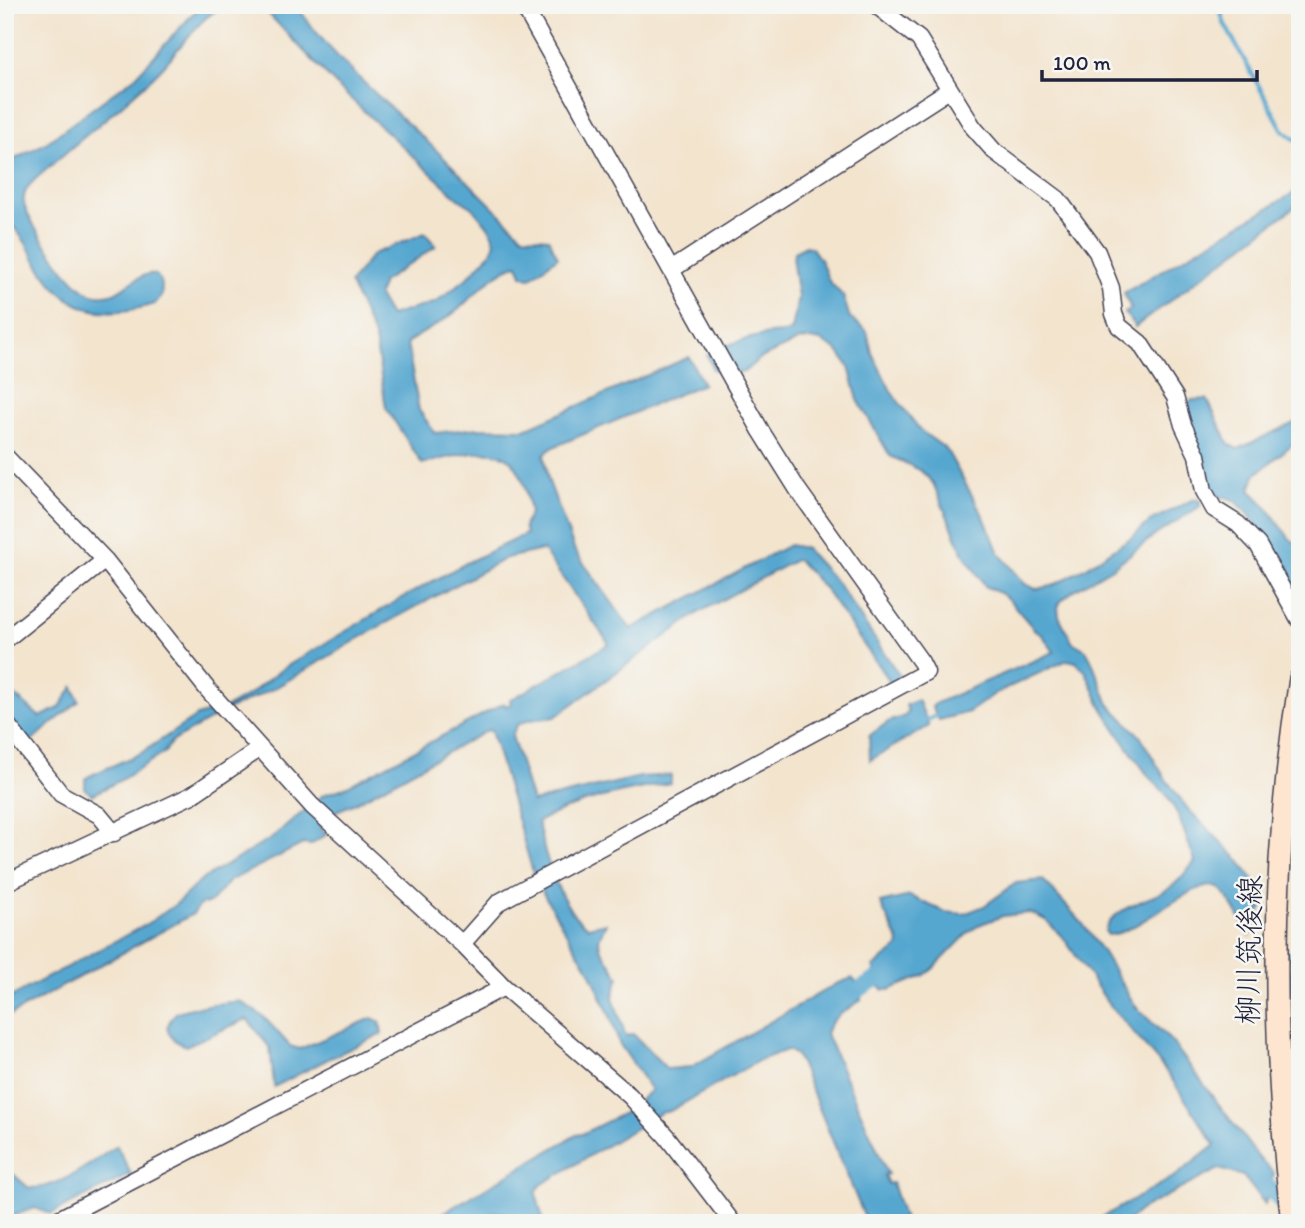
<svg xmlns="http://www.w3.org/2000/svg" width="1305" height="1228" viewBox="0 0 1305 1228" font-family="Itim,'Klee One',sans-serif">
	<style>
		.water { fill: #56a7d0; stroke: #3c6486; stroke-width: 2 }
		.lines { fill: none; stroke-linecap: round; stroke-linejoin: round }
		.stream { stroke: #56a7d0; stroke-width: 4.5 }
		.canal { stroke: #56a7d0; stroke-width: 16 }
		.street-casing { stroke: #413f51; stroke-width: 19 }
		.secondary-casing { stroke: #413f51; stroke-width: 24 }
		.street { stroke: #fff; stroke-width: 16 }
		.secondary { stroke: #fde5d0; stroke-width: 21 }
		.labels { text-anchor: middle; stroke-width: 5; stroke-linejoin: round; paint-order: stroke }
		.street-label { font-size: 30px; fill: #22223b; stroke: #f6f6f2 }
	</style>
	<rect width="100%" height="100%" fill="#f6f6f2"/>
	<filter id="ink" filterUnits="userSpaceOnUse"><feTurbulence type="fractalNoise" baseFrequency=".0143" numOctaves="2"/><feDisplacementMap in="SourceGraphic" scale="14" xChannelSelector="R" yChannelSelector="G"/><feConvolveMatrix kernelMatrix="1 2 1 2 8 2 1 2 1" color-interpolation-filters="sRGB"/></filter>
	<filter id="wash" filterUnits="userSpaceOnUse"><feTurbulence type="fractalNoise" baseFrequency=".00686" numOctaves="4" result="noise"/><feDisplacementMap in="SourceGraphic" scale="28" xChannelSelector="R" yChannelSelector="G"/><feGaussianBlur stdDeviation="1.57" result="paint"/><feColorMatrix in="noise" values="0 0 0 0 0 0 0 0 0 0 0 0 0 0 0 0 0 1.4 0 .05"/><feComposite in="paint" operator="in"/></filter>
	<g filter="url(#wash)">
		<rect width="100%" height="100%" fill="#f3e4ce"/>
		<path class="water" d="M 201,5 L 224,5 C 216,11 205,17 199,25 C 184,40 172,58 157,73 C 122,107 84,136 48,168 C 36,179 19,189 25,207 C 31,226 73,289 93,294 C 99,296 108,295 114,293 C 131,285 162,253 162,295 L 155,304 C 89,324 59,305 28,247 C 22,235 8,224 5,211 C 3,196 5,177 5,162 L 9,162 L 46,143 L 135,77 Z
			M 260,5 L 297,5 C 325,51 379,96 419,134 C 455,167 488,203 523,236 L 548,238 L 558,257 L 530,278 L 522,275 L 518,264 C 496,271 478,291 462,306 C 447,321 424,331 407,343 L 419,410 L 435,433 L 477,428 L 525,429 L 689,357 L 703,384 L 551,448 L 544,455 L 548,479 L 575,551 L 631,629 L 789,545 L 805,548 L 838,584 L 903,681 L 893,687 L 825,589 L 798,560 L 795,560 L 698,613 L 555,717 L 529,720 L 517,725 L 512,736 L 532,802 L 640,777 L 671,775 L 671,783 C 626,791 578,799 538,822 C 543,851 561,912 588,927 L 606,923 L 599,939 L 600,947 L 619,977 L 613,997 L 625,1034 L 627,1036 L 633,1034 L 667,1069 L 691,1067 L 836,984 L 852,978 C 857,981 862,994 861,1000 C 848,1010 831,1016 826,1034 L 888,1174 L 884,1175 L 888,1184 L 892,1183 L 905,1223 L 867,1223 L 801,1065 L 796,1055 L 787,1050 L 760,1060 L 670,1111 L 661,1113 L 541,1185 L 536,1193 L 544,1223 L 514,1223 L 503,1213 L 493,1212 L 475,1223 L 426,1223 L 576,1135 L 582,1134 L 628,1111 L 651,1090 L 619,1043 L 610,1016 L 589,969 L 578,953 L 535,879 L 491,731 L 488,730 L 353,804 L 334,812 L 320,827 L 326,835 L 311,845 L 303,844 L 229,881 L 210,903 L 201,904 L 193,914 L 5,1018 L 5,1000 L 147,924 L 175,905 L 201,880 L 272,838 L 323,795 L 344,788 L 504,703 L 506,706 L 511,704 L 510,700 L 609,644 L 543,550 L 506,558 L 384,624 L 273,689 L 227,710 L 171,742 L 165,752 L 121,780 L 92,795 L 85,789 L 85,779 L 89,776 L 141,753 L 197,716 L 227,707 L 250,694 L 282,669 L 400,599 L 464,564 L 526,534 L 524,526 L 530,513 C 527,496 524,475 512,462 C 493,442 445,459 422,464 L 386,408 L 375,339 L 350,283 L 373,254 L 425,233 L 436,246 L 383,282 L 378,296 L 390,316 L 436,302 L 467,278 L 491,253 L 495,242 L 490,229 L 473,208 L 459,199 L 339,88 Z
			M 1300,189 L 1300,203 L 1135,327 L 1125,313 L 1131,309 L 1124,293 Z
			M 806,246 L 812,248 L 821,261 L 829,281 L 843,296 L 850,318 L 867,331 L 872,353 L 892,393 L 921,431 L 946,449 L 984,517 L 999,553 L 1025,584 L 1036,589 L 1052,586 L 1085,568 L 1132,537 L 1152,520 L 1194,499 L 1200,500 L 1200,506 L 1196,509 L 1157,534 L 1112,568 L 1073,591 L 1061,601 L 1058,607 L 1059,616 L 1072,642 L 1086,650 L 1091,659 L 1109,704 L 1140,736 L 1165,778 L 1188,809 L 1239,860 L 1264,895 L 1265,901 L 1250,935 C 1242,923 1229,896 1220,889 C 1199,872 1138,935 1108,935 L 1105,931 C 1112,907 1148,901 1168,889 C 1179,882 1187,872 1195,861 L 1178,815 L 1166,794 L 1149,777 L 1119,735 L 1100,704 L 1086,672 L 1076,662 L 1068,660 L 1063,662 L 996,693 L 969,712 L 939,720 L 932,707 L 936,703 L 1054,652 L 1043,636 L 1034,629 L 1010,601 L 1002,594 L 986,587 L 963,553 L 933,483 L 920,470 L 890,456 L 858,400 L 849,367 L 838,351 L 821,341 L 809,339 L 799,340 L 759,359 L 744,372 L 725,374 L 713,369 L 707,355 C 726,344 748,338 769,334 C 777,333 785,334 792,330 L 798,297 L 793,265 L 794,252 Z
			M 1207,399 L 1229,444 L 1238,449 L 1300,420 L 1300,438 L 1255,475 L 1250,490 L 1266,506 L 1290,539 L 1300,546 L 1300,597 L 1293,603 C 1287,577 1257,514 1233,500 C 1227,497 1219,496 1212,497 L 1183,408 L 1192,400 Z
			M 5,687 L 40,717 L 59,708 L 73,687 L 79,701 L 29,743 L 5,714 Z
			M 918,700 L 929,726 L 870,760 L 869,736 L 888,722 L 905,716 L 908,712 L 906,705 Z
			M 1043,880 L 1082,923 L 1102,951 L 1136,1007 L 1172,1042 L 1259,1158 L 1274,1173 L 1265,1204 L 1243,1176 L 1219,1169 L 1143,1208 L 1125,1223 L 1092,1223 L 1177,1175 L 1215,1145 L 1167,1072 L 1108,1003 L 1065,940 L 1047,921 L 1036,915 L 1028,913 L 1003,916 L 981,924 L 969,932 L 933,969 L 923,976 L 889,990 L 884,990 L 871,980 L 876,972 L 873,967 L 898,948 L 899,942 L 880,903 L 910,896 L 945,912 L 964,914 L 984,906 L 1016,883 Z
			M 1300,952 L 1300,999 L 1293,995 L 1284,983 Z
			M 240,1001 L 264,1017 L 290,1046 L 300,1049 L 372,1018 L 380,1022 L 382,1034 L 328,1059 L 274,1087 L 270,1048 L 247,1019 L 186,1046 C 176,1043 170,1038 167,1028 C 169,1022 171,1017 176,1013 C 184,1008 227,1002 240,1001 Z
			M 117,1146 L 131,1174 L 51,1214 L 34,1208 L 5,1219 L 5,1167 L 29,1188 C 61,1189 91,1162 117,1146 Z"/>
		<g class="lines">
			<path class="stream" d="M 1219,5 L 1224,23 L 1283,130 L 1300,143
				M 921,723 L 942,713
				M 1256,910 L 1269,929
				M 1284,950 L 1300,972"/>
			<path class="canal" d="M 840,1001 L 890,971
				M 1257,1172 L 1291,1215"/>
		</g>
	</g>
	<g filter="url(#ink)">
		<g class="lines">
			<defs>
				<path id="street" d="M 876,5 L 919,39 L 973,127 L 994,151 L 1058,199 L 1097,252 L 1111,288 L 1114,314 L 1119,326 L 1140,343 L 1175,397 L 1183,425 L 1197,455 L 1204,491 L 1214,509 L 1238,524 L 1258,545 L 1300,621
					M 671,270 L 949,90
					M 5,456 L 105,560 L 208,690 L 312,806 L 462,944 L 504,987 L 630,1096 L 667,1137 L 733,1223
					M 5,640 L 105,560
					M 5,722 L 61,794 L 99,815 L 114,833
					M 5,883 L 192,795 L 259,749
					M 462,944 L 499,902 L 926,672 L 921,662 L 798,490 L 761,431 L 523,5
					M 51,1223 L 504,987"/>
				<path id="secondary" d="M 1292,1223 C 1271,1042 1270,860 1300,679"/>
			</defs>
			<use href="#street" class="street-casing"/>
			<use href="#secondary" class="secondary-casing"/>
			<use href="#street" class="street"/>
			<use href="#secondary" class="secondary"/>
		</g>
	</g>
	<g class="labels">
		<g class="street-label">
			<text transform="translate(1249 950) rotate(-89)" y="10">柳川筑後線</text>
		</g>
	</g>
	<rect width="1305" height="1228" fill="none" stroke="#f6f6f2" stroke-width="28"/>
	<path d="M1042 70v10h215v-10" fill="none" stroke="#22223b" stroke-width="3.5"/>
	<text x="1053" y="70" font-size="21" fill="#22223b" stroke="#f6f6f2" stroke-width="5" paint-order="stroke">100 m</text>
</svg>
